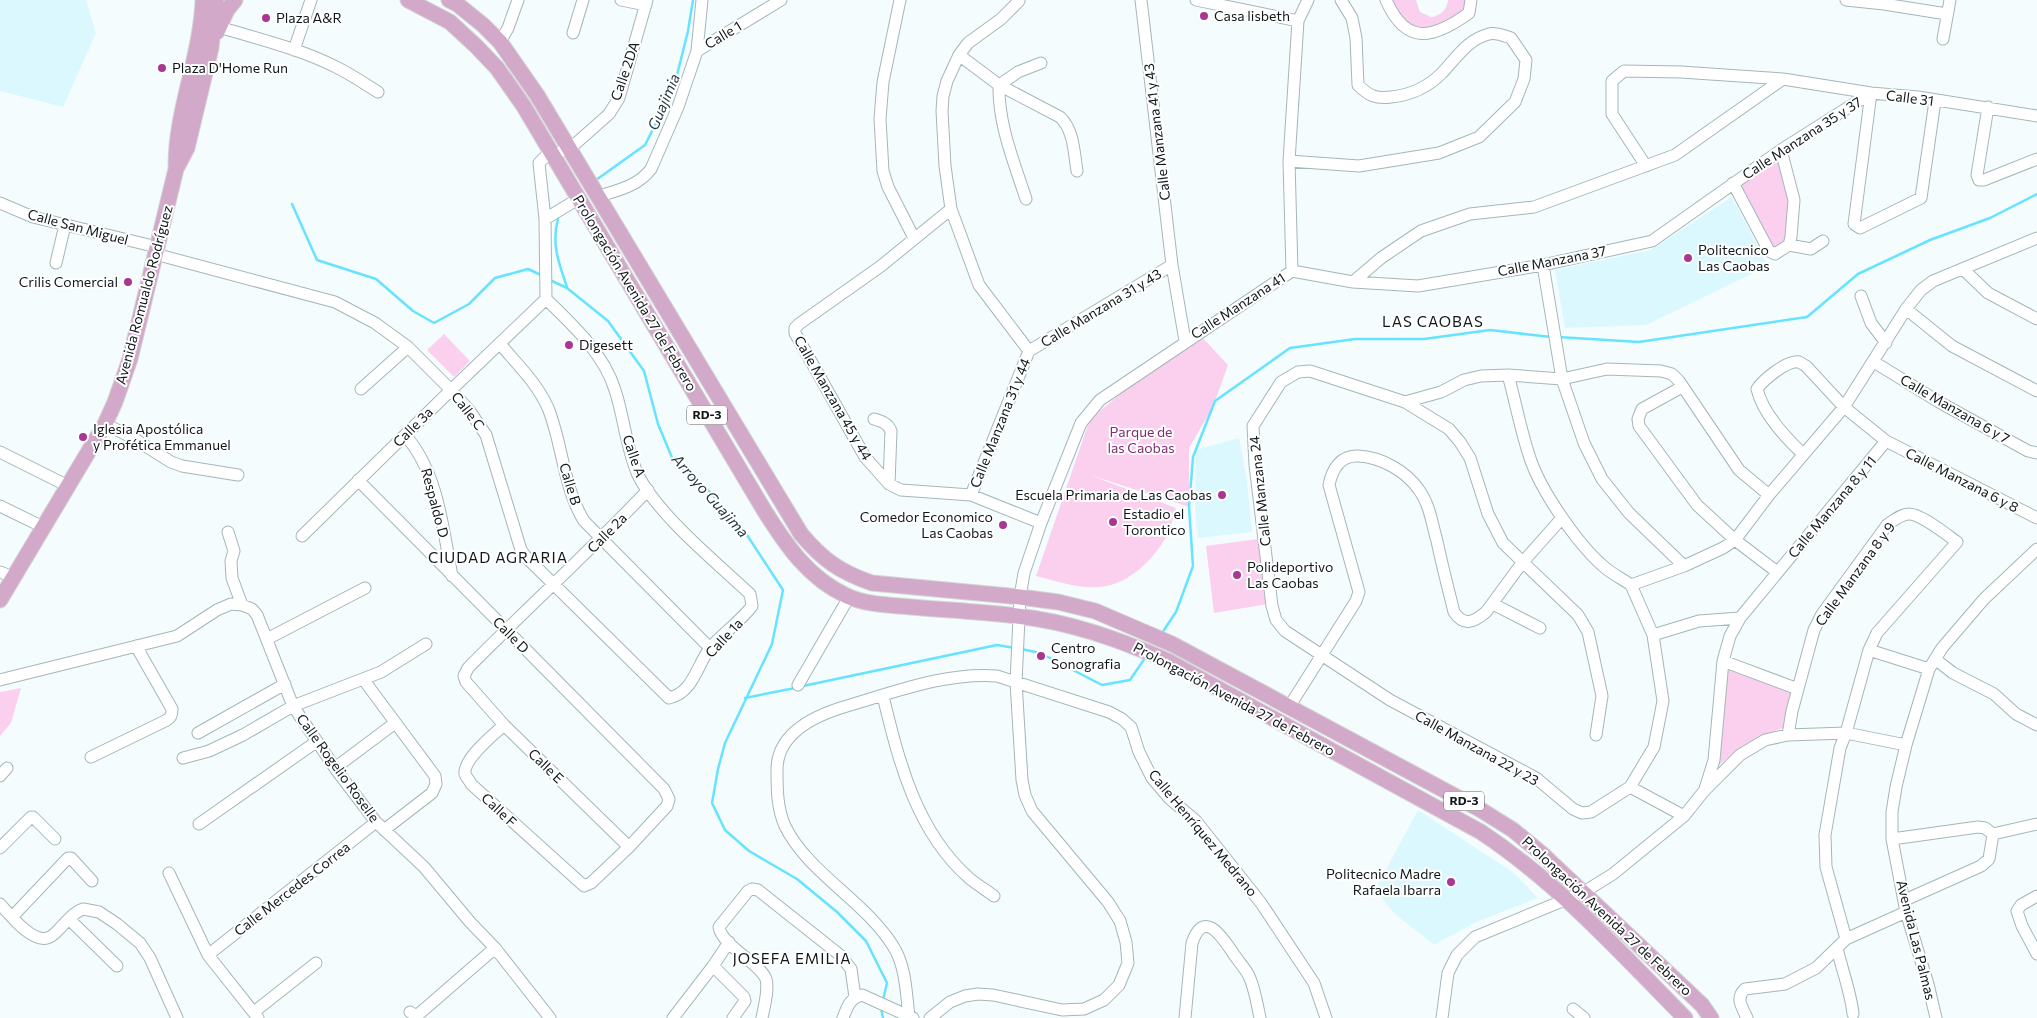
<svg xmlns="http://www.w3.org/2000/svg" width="2037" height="1018" viewBox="0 0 2037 1018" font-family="Commissioner,sans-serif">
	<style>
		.built { fill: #dcf8ff }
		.green { fill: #fad0ee }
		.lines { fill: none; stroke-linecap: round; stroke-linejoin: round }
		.stream { stroke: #65e3ff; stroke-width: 2.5 }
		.minor-casing { stroke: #a4b6ba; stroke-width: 13 }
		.major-casing { stroke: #d4d5d6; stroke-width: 17 }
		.minor { stroke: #fff; stroke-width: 11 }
		.major { stroke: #d3a9c9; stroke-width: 15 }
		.poi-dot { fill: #a83692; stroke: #fff; stroke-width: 2 }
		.labels { text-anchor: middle; stroke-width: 4; stroke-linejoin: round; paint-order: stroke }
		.shield { fill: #fff; stroke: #585d5f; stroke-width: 1 }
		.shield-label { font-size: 12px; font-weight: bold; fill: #11181a }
		.poi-label { font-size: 14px; fill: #11181a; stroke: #fff; text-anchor: start }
		.street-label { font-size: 14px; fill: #11181a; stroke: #fff }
		.park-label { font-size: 14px; fill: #852c73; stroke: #fff }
		.water-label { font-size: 15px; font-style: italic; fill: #1f353a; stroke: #fff }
		.neighbourhood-label { font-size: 15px; letter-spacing: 1px; fill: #11181a; stroke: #fff }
	</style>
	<rect width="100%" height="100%" fill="#f5fcfe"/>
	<path class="built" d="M 0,0 L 86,0 L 96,33 L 63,107 L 0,91 Z
		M 1732,197 L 1768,266 L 1646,325 L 1565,328 L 1555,270 L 1650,250 Z
		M 1239,438 L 1247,480 L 1252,532 L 1198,538 L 1195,510 L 1196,450 Z
		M 1418,810 L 1514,873 L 1538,898 L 1476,922 L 1434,945 L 1395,914 L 1375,890 Z"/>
	<path class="green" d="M 1391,0 L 1416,0 L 1420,12 L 1431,17 C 1440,16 1447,10 1448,0 L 1466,0 L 1464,10 C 1447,23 1423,38 1404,20 C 1399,15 1395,6 1391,0 Z
		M 1778,156 L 1793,199 L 1789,236 L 1779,248 L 1771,246 L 1738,184 Z
		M 444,334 L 470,361 L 454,377 L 427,350 Z
		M 1202,337 L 1228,365 L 1213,407 L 1189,448 L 1189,507 L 1090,475 L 1176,508 C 1173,517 1171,529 1166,537 C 1153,560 1128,585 1100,587 C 1079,589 1056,581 1036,576 L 1090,419 L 1185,341 Z
		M 1258,539 L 1268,604 L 1214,613 L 1206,546 Z
		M 1728,666 L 1796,691 L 1786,727 C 1758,736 1740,747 1718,766 L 1721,706 Z
		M 21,688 L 11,723 L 0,736 L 0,692 Z"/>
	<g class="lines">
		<path class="stream" d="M 596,180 L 645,145 L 661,113 L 677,75 L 688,31 L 693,0
			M 292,204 L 317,260 L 376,279 L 413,311 L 434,323 L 469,304 L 495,278 L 528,269 L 543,276
			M 558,219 C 551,243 559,264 567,287
			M 550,280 L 567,288 L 608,321 L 644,371 L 658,424 L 673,460 L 708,490 L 741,526 L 783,590 L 772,644 L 725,743 L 718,769 L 712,803 L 725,830 L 749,851 L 797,879 L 837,912 L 866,941 L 887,983 L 883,1000
			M 1558,337 L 1639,342 L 1807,317 L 1858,274 L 1930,240 L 1990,218 L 2037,194
			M 1162,633 L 1176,612 L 1193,566 L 1189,507 L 1193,457 L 1215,401 L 1290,348 L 1355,339 L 1424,339 L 1490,330 L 1551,337
			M 1021,649 L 1040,653 L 1102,685 L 1130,680 L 1145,658
			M 803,686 L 997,645 L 1015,648
			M 745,698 L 795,688
			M 881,1008 L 883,1018"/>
		<defs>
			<path id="minor" d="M 621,0 L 646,5
				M 900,0 L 883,82 L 880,119 L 883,171 L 888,187 L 914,238
				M 1141,0 L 1172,265 L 1185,341
				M 1196,0 L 1298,21
				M 1386,0 C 1406,46 1433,39 1469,13 L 1471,0
				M 1846,0 L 1884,4 L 1947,14
				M 1019,1 L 1001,19 L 968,43 L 959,55 L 947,81 L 943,96 L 942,111 L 945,166 L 951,209 L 979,285 L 1029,351
				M 219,27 C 259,39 301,49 338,68 C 352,75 365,84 378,92
				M 573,33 L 583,0
				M 1943,39 L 1950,0
				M 500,42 L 508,28 L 518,0
				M 294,50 L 311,0
				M 697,51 L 702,0
				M 959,55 L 999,85 C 998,124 1014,162 1026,199
				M 1041,63 L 1018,72 L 999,85 L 1060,117 C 1074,130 1074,153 1077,171
				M 1871,93 L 1854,224 L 1860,228 L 1921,198 L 1935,101
				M 1988,107 L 1977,175 L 1979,180 L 1984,180 L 2037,159
				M 1289,161 L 1359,166 L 1439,153 L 1479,137 L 1515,102 L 1524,79 L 1526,60 L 1511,38 C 1505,36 1495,32 1489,34 C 1468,39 1456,58 1442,73 C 1428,87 1411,95 1391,97 C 1376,99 1369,96 1358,85 L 1356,38 L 1352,18 L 1341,0
				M 1646,166 L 1612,114 L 1612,81 L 1624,71 L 1681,72 L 1783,79 L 1871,93 L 1918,97 L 2037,116
				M 1733,183 L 1769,251 L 1775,254 L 1789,245 L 1791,237 L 1794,200 L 1781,150
				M 599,196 C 619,190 638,186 651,169 L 678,107 L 697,51 L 781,0
				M 0,203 L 33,217 L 157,247
				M 951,209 L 881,266 L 799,324 L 795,328 L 795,333 L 865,457 L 889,484 L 901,490 L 971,495 L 1041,523
				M 545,219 L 578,199
				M 1789,245 L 1811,249 L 1823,241
				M 155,254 L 335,302 L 375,323 L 408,347 L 451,390 L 469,410 L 486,435 L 521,550 L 526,557 L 669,698 C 693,693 697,665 710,648 C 723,633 740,622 752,606 L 750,594 C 717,563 658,515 638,475 C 626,448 624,417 615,390 C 604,354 573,325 546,299
				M 56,263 L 65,225
				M 1543,265 L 1562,379 L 1584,443 L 1602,479 L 1629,513 L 1684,566
				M 1963,269 L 1988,293 L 2037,319
				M 1292,271 L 1353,282 L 1418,286 L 1543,265 L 1652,241 L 1781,150 L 1871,93
				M 1292,271 L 1289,161 L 1298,21 L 1308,0
				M 1353,282 L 1381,258 L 1421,231 L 1470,214 L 1534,207 L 1675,155 L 1783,79
				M 1861,296 L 1871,323 L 1886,343
				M 546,299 L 545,219 L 539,163 L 547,155 L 560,152 L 574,145 L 609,114 L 619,98 L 647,0
				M 1906,309 L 1952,346 L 2037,391
				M 500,344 C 517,364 537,383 548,408 C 563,445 563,487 584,521 L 710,648
				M 1029,351 L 1172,265
				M 1874,362 L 1939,402 L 2028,451 L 2037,453
				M 1508,375 C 1516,403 1521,433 1531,461 C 1542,492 1577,543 1602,565 C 1610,573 1621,578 1631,585
				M 1682,387 L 1642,409 L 1638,419 L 1639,426 L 1697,505 L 1735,540 L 1777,572
				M 361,389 L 408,347
				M 1405,402 L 1441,392 L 1464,380 L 1481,376 L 1508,375 L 1562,379 L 1607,369 L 1661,371 L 1672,374 L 1679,381 L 1739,470 L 1769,495
				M 874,419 C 881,421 888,423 891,431 L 889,484
				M 105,424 L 133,438 L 171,462 L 182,466 L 238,475
				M 405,435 C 438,472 443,529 452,576
				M 0,452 L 68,486
				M 1803,454 C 1785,437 1763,414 1757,389 C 1763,380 1787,360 1799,362 C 1801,363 1804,365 1806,366 L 1844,407 L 1886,441 L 2037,518
				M 358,480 L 664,789 L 669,799 L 667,806 L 629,847 L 591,883 L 584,886 L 471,784 C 470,781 466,777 465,774 C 463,759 494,734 504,725
				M 971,495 L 1029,351
				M 0,506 L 43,527
				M 228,532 L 234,551 L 231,561 L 232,578 L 242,605
				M 302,536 L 451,390 L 546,299
				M 0,572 L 13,577
				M 1631,585 L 1684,566 L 1723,548 L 1735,540 L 1769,495 L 1844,407 L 1906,309 L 1921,290 L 1933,281 L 2037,238
				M 1493,604 L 1540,628
				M 1653,635 L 1699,621 L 1740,618
				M 267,639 L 365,588
				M 1869,650 L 1929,669
				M 1935,659 L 1953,673 L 1994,694 L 2016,714 L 2037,725
				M 1723,661 L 1798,689
				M 363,679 L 435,776 L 436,784 L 432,793 L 384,830
				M 0,680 L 177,636 L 217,610 L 231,604 L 242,605 L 252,609 L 257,615 L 293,706 L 337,771 L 376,822 L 424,867 L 470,922 L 495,948 L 550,1018
				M 798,685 L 849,597
				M 883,696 C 899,762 916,831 969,878 C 976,884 986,890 994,896
				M 1289,707 L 1356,601 L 1359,592 L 1329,485 C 1332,470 1340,455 1358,456 C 1381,457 1406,471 1419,490 C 1430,505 1432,524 1437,541 C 1442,565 1448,588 1454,612 C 1464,627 1474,622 1486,612 L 1522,563 L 1562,518
				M 198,733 L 285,684
				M 1596,735 L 1602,696 L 1588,632 L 1578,615 L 1503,543 L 1488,514 L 1470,458 L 1460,442 L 1449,429 L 1405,402 L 1310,371 L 1298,372 L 1281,382 L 1253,426 L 1255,465 L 1272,606 L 1276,620 L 1285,631 L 1390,700 L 1536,778 L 1573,809 L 1582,813 L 1591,812 L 1630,787 L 1654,747 L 1663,701 L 1653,635 L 1631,585
				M 1788,735 L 1792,711 L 1814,630 L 1822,614 L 1887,525 C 1893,521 1901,514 1909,514 C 1921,514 1946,534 1957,542 L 1877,633 L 1869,650 L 1846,733 L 1840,748 L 1825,835 L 1826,867 L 1846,939
				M 91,757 L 165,721 C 171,718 172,715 172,709 L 136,646
				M 183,758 L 209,751 L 243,735 L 293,706 L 381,672 L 426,644
				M 335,768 L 395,723
				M 0,776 L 7,768
				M 1630,787 L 1684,816
				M 1705,789 L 1714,760 L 1723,661 L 1730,636 L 1740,618 L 1886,441
				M 199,824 L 316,742
				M 1892,839 L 1978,827 L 1985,828 L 1993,834 L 2037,824
				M 629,847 L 504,725 L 466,682 L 464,676 L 468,668 C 527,608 590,551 648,490
				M 0,848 L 31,817 L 33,817 L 55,839
				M 169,873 L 208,955 L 258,1018
				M 2037,896 L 2021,905 L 2017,911 L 2022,926 L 2037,954
				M 1905,900 L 1981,866 L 1989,859 L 1993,834
				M 0,904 C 10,915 31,942 47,938 C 53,937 58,930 62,926 C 69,919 74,912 83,909 L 99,912 L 117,924 L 140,943 L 150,958 L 177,1018
				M 12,917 L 68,858 L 71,858 L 92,881
				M 69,919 L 117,966
				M 1837,948 C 1842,970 1851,993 1853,1014
				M 208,955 L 376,822
				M 713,966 L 744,997 L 745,1001 L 733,1018
				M 1573,1009 L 1584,1018
				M 254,1012 L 316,963
				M 410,1012 L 415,1015 L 420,1013 L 495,948
				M 909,1016 C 906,993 906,966 893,946 C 866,902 807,872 785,826 C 777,808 777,789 777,770 C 777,733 816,715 847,706 C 895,692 946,672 997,676 L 1109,712 L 1122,719 L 1131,727 L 1139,752 L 1152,778 L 1169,798 L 1196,821 L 1261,903 L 1314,983 L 1326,1018
				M 673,1018 L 713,966 L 729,942
				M 762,1018 C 764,1007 769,990 766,979 C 760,963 722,946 719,927 L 748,891 L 752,889 L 758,890 L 840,955 L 851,969 L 855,997
				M 843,1018 C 847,1007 850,998 862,995 L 913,1018
				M 930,1018 L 950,1002 L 965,996 L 978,994 L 993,995 L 1062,1010 L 1084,1009 L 1104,1000 L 1119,985 L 1128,963 L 1126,942 L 1120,921 L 1108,902 L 1032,811 L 1025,795 L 1022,780 L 1016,682 L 1020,597 L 1024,573 L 1041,523 L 1081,423 L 1100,400 L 1292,271
				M 1185,1018 L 1192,943 C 1204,908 1222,937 1233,953 C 1238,961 1245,968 1249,976 C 1255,989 1257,1004 1260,1018
				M 1442,1018 L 1448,973 L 1457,955 L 1475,937 L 1584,892 L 1613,874 L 1684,816 L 1704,791 L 1740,755 L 1765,740 L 1788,735 L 1846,733 L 1906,745
				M 1747,1018 C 1742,1007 1735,998 1745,989 L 1785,984 L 1816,968 L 1846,939 L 1906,912
				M 1936,1018 L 1928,984 L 1906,912 L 1892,839 L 1892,812 L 1896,787 L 1906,745 L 1929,669 L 1942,648 L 1984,599 L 2037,549"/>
			<path id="major" d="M 408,0 L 450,22 L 476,46 L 497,68 L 523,105 L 764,510 C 786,545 808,578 847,596 C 866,605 891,605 911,607 C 946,610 982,612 1017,616 C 1070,622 1118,639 1166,660 L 1481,832 C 1558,883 1621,953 1685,1018
				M 449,0 L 457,4 L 483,25 L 500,42 L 537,95 L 801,534 C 823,560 840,572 872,583 L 1020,597 L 1058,602 L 1095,611 L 1172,644 L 1481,810 L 1513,830 L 1541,853 L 1702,1005 L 1711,1018
				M 217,32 L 227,10 L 235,0
				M 176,165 C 176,110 201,56 203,0
				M 0,600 L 105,424 L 115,402 L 130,359 L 176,169 L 187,148 L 211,48 L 216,0"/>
		</defs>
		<use href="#minor" class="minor-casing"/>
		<use href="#major" class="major-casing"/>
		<use href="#minor" class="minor"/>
		<use href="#major" class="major"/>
	</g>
	<g class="poi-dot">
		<circle cx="1204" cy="16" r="5"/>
		<circle cx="266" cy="18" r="5"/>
		<circle cx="162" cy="68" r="5"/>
		<circle cx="1688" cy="258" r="5"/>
		<circle cx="128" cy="282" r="5"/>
		<circle cx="569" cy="345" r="5"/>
		<circle cx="83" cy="437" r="5"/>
		<circle cx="1222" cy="495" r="5"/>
		<circle cx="1113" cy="522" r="5"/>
		<circle cx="1003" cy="525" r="5"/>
		<circle cx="1237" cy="575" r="5"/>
		<circle cx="1041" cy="656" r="5"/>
		<circle cx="1451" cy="882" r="5"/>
	</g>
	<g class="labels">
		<g class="shield">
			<rect x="687" y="405.5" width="40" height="19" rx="4"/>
			<rect x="1444" y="791.5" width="40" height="19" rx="4"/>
		</g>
		<g class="shield-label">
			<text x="707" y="419">RD-3</text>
			<text x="1464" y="805">RD-3</text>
		</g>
		<g class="poi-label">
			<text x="1214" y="21">Casa lisbeth</text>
			<text x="276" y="23">Plaza A&amp;R</text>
			<text x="172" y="73">Plaza D'Home Run</text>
			<text x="1698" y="255">Politecnico<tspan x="1698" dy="16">Las Caobas</tspan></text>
			<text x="118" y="287" text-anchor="end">Crilis Comercial</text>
			<text x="579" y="350">Digesett</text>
			<text x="93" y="434">Iglesia Apostólica<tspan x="93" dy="16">y Profética Emmanuel</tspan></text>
			<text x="1212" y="500" text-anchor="end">Escuela Primaria de Las Caobas</text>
			<text x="1123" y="519">Estadio el<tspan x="1123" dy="16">Torontico</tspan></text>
			<text x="993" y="522" text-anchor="end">Comedor Economico<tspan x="993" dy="16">Las Caobas</tspan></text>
			<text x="1247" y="572">Polideportivo<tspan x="1247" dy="16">Las Caobas</tspan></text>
			<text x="1051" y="653">Centro<tspan x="1051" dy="16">Sonografia</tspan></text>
			<text x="1441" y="879" text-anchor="end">Politecnico Madre<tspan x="1441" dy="16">Rafaela Ibarra</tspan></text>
		</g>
		<g class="street-label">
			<text transform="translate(723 35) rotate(-31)" y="5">Calle 1</text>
			<text transform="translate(625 71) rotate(-71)" y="5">Calle 2DA</text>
			<text transform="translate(1910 98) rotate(7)" y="5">Calle 31</text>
			<text transform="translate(1157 132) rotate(-97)" y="5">Calle Manzana 41 y 43</text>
			<text transform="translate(1802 138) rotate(-33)" y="5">Calle Manzana 35 y 37</text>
			<text transform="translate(78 227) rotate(15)" y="5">Calle San Miguel</text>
			<text transform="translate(1552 261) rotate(-11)" y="5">Calle Manzana 37</text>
			<text transform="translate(635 293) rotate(59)" y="5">Prolongación Avenida 27 de Febrero</text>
			<text transform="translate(144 295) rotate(-75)" y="5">Avenida Romualdo Rodríguez</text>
			<text transform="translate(1238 306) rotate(-33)" y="5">Calle Manzana 41</text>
			<text transform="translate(1101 308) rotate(-31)" y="5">Calle Manzana 31 y 43</text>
			<text transform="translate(833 398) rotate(60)" y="5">Calle Manzana 45 y 44</text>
			<text transform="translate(1955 409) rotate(30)" y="5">Calle Manzana 6 y 7</text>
			<text transform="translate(468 411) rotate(52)" y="5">Calle C</text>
			<text transform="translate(1000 423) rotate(-68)" y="5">Calle Manzana 31 y 44</text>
			<text transform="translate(413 427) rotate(-45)" y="5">Calle 3a</text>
			<text transform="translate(634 456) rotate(71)" y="5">Calle A</text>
			<text transform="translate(1962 480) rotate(27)" y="5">Calle Manzana 6 y 8</text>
			<text transform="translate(570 484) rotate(73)" y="5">Calle B</text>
			<text transform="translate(1260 491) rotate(-96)" y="5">Calle Manzana 24</text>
			<text transform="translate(435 503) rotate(75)" y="5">Respaldo D</text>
			<text transform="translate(1832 507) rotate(-50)" y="5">Calle Manzana 8 y 11</text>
			<text transform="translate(607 533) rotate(-45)" y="5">Calle 2a</text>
			<text transform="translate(1855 574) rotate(-54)" y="5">Calle Manzana 8 y 9</text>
			<text transform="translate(511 635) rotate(45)" y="5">Calle D</text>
			<text transform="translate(724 638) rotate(-47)" y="5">Calle 1a</text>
			<text transform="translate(1234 699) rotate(28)" y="5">Prolongación Avenida 27 de Febrero</text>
			<text transform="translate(1477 748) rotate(29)" y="5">Calle Manzana 22 y 23</text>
			<text transform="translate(546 766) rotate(44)" y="5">Calle E</text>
			<text transform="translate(338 768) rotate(54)" y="5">Calle Rogelio Roselle</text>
			<text transform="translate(499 810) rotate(43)" y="5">Calle F</text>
			<text transform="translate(1203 833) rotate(50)" y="5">Calle Henríquez Medrano</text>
			<text transform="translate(292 889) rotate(-38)" y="5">Calle Mercedes Correa</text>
			<text transform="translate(1607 916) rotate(43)" y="5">Prolongación Avenida 27 de Febrero</text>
			<text transform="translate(1916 940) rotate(76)" y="5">Avenida Las Palmas</text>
		</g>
		<g class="park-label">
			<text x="1141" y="437">Parque de<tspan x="1141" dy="16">las Caobas</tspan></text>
		</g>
		<g class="water-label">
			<text transform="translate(664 102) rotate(-67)" y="5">Guajimia</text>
			<text transform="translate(710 496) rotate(48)" y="5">Arroyo Guajima</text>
		</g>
		<g class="neighbourhood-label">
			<text x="1433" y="327">LAS CAOBAS</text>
			<text x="498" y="563">CIUDAD AGRARIA</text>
			<text x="792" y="964">JOSEFA EMILIA</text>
		</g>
	</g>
</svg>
